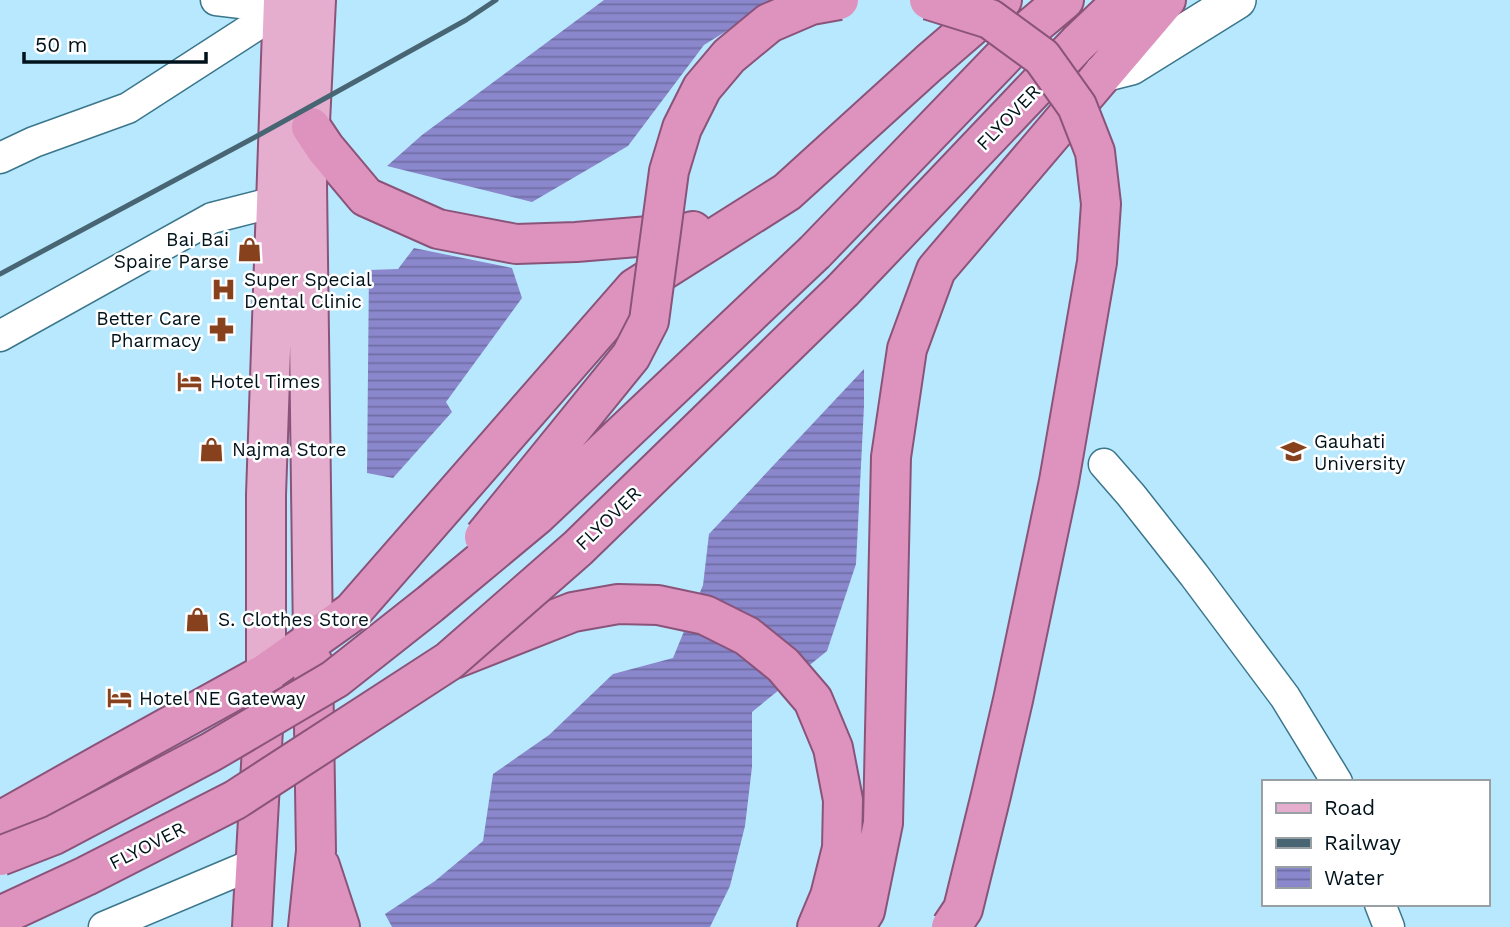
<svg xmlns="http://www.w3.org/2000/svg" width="1510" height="927" viewBox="0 0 1510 927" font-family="'Work Sans',sans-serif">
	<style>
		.water { fill: url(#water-rules) }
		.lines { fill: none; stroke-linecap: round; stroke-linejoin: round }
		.minor-casing { stroke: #3a768c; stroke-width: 33 }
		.tertiary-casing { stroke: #3a768c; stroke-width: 40 }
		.primary-casing { stroke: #8a547a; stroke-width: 42 }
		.trunk-casing { stroke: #8a547a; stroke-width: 42 }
		.minor { stroke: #fff; stroke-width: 30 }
		.tertiary { stroke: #fff; stroke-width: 37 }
		.primary { stroke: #e6aece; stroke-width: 38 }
		.trunk { stroke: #de93be; stroke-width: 38 }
		.rail { stroke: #486573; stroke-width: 5 }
		.trunk-bridge-casing { stroke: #8a547a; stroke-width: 42; stroke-linecap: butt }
		.trunk-bridge { stroke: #de93be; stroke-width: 38 }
		.labels { text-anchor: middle; stroke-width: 5; stroke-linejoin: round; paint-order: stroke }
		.street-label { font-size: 19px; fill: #00121b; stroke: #fff }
		.poi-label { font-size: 19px; fill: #00121b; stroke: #fff; text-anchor: start }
	</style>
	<defs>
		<pattern id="water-rules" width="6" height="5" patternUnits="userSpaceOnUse" patternTransform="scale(1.75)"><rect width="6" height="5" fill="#8b87cc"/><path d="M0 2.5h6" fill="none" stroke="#6f6da5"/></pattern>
	</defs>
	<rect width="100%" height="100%" fill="#b8e8fd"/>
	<path class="water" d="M 604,0 L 776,0 L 704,45 L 628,146 L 532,202 L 387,166 L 422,135 Z
		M 414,248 L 512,268 L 522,298 L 446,402 L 452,412 L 393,478 L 367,473 L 369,270 L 398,269 Z
		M 864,369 L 864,406 L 856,564 L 827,651 L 752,712 L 752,767 L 745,826 L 730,886 L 710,927 L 392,927 L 385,914 L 435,881 L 483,841 L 493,774 L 549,735 L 613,674 L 673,658 L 703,585 L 709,534 Z"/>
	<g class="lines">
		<defs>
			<path id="minor" d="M 216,0 L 283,8
				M 0,158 L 34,142 L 128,108 L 283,8
				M 0,336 L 212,218 L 275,202
				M 1104,464 L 1131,495 L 1194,575 L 1285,697 L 1337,782
				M 1380,904 L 1389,927
				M 104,927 L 256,863"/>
			<path id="tertiary" d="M 1103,73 L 1131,66 L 1237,0"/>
			<path id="primary" d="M 313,639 L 307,183 L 316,0
				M 266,673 L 266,495 L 283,0"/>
			<path id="trunk" d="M 311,127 L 325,148 L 366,197 L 438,229 L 516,244 L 576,242 L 686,233 L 693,231
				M 815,252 L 1033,26 L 1064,0
				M 843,290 L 1078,43 L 1123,0
				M 454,659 L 573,612 L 618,604 L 658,605 L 705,615 L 747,636 L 783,665 L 813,700 L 833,748 L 843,800 L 842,848 L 830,896 L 817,927
				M 0,821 L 103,763 L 266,673 L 352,612 L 635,288 L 787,192 L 929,63 L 1002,0
				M 320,866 L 340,927
				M 252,927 L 265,693
				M 308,927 L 316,851 L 313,663
				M 855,927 L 865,911 L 883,823 L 891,457 L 907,349 L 936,270 L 1166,0"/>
		</defs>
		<use href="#minor" class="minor-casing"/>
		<use href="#tertiary" class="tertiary-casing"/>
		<use href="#primary" class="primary-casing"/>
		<use href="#trunk" class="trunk-casing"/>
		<use href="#minor" class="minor"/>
		<use href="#tertiary" class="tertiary"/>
		<use href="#primary" class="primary"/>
		<use href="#trunk" class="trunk"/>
		<path class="rail" d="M 0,274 L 259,135 L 466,20 L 496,0"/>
		<defs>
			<path id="trunk-bridge" d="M 929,0 L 990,19 L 1042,57 L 1077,106 L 1095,152 L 1101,204 L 1097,262 L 1059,481 L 1013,700 L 991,795 L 963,909 L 951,927
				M 484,537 L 631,356 L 649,321 L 669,171 L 682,128 L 702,88 L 729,56 L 769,23 L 811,5 L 839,0
				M 0,856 L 54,835 L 211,752 L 335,679 L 430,604 L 537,515 L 815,252
				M 0,916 L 86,876 L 235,800 L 449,661 L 578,548 L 843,290"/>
		</defs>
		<use href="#trunk-bridge" class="trunk-bridge-casing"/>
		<use href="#trunk-bridge" class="trunk-bridge"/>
	</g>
	<defs>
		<symbol id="shop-bare" viewBox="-9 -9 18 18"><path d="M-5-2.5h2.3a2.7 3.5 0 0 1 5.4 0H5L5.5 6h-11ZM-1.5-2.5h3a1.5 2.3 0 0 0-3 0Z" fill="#87411c" stroke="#fff" stroke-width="2.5" paint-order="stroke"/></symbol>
		<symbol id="hospital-bare" viewBox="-9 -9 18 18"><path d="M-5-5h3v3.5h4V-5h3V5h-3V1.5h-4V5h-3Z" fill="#87411c" stroke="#fff" stroke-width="2.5" paint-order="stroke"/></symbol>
		<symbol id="pharmacy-bare" viewBox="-9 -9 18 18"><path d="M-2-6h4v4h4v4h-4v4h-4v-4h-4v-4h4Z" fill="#87411c" stroke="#fff" stroke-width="2.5" paint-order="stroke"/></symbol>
		<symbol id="hotel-bare" viewBox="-9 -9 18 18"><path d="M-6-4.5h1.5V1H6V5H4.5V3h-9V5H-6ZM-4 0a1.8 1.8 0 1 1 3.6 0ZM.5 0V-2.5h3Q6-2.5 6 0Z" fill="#87411c" stroke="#fff" stroke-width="2.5" paint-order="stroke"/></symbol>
		<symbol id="university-bare" viewBox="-9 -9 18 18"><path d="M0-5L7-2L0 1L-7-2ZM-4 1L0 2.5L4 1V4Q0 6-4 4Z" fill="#87411c" stroke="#fff" stroke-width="2.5" paint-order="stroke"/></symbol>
	</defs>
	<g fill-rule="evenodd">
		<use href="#shop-bare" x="232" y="232" width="35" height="35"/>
		<use href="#hospital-bare" x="206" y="272" width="35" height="35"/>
		<use href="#pharmacy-bare" x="204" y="312" width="35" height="35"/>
		<use href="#hotel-bare" x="172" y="364" width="35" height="35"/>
		<use href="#shop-bare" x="194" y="432" width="35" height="35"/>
		<use href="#university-bare" x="1276" y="434" width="35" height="35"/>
		<use href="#shop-bare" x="180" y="602" width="35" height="35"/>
		<use href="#hotel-bare" x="102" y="680" width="35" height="35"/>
	</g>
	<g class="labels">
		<g class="street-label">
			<text transform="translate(1008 117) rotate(-46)" y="7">FLYOVER</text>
			<text transform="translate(608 518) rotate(-44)" y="7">FLYOVER</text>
			<text transform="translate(147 845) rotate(-27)" y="7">FLYOVER</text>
		</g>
		<g class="poi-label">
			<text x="229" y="246" text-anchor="end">Bai Bai<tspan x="229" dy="22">Spaire Parse</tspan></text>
			<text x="244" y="286">Super Special<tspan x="244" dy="22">Dental Clinic</tspan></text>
			<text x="201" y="325" text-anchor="end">Better Care<tspan x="201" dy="22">Pharmacy</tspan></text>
			<text x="210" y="388">Hotel Times</text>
			<text x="1314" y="448">Gauhati<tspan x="1314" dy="22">University</tspan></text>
			<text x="232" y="456">Najma Store</text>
			<text x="218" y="626">S. Clothes Store</text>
			<text x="139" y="705">Hotel NE Gateway</text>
		</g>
	</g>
	<rect x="1262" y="780" width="228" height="126" fill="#ffffff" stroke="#99a0a4" stroke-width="2"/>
	<rect x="1276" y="803" width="35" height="10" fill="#e6aece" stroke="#99a0a4" stroke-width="2"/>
	<text x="1324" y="815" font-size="21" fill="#00121b">Road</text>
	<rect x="1276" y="838" width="35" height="10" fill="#486573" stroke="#99a0a4" stroke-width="2"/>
	<text x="1324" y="850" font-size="21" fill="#00121b">Railway</text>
	<rect x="1276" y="867" width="35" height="21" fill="url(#water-rules)" stroke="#99a0a4" stroke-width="2"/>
	<text x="1324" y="885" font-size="21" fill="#00121b">Water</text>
	<path d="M24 52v10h182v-10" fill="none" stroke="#00121b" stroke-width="3.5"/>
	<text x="35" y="52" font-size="21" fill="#00121b" stroke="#ffffff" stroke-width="5" paint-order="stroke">50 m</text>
</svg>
